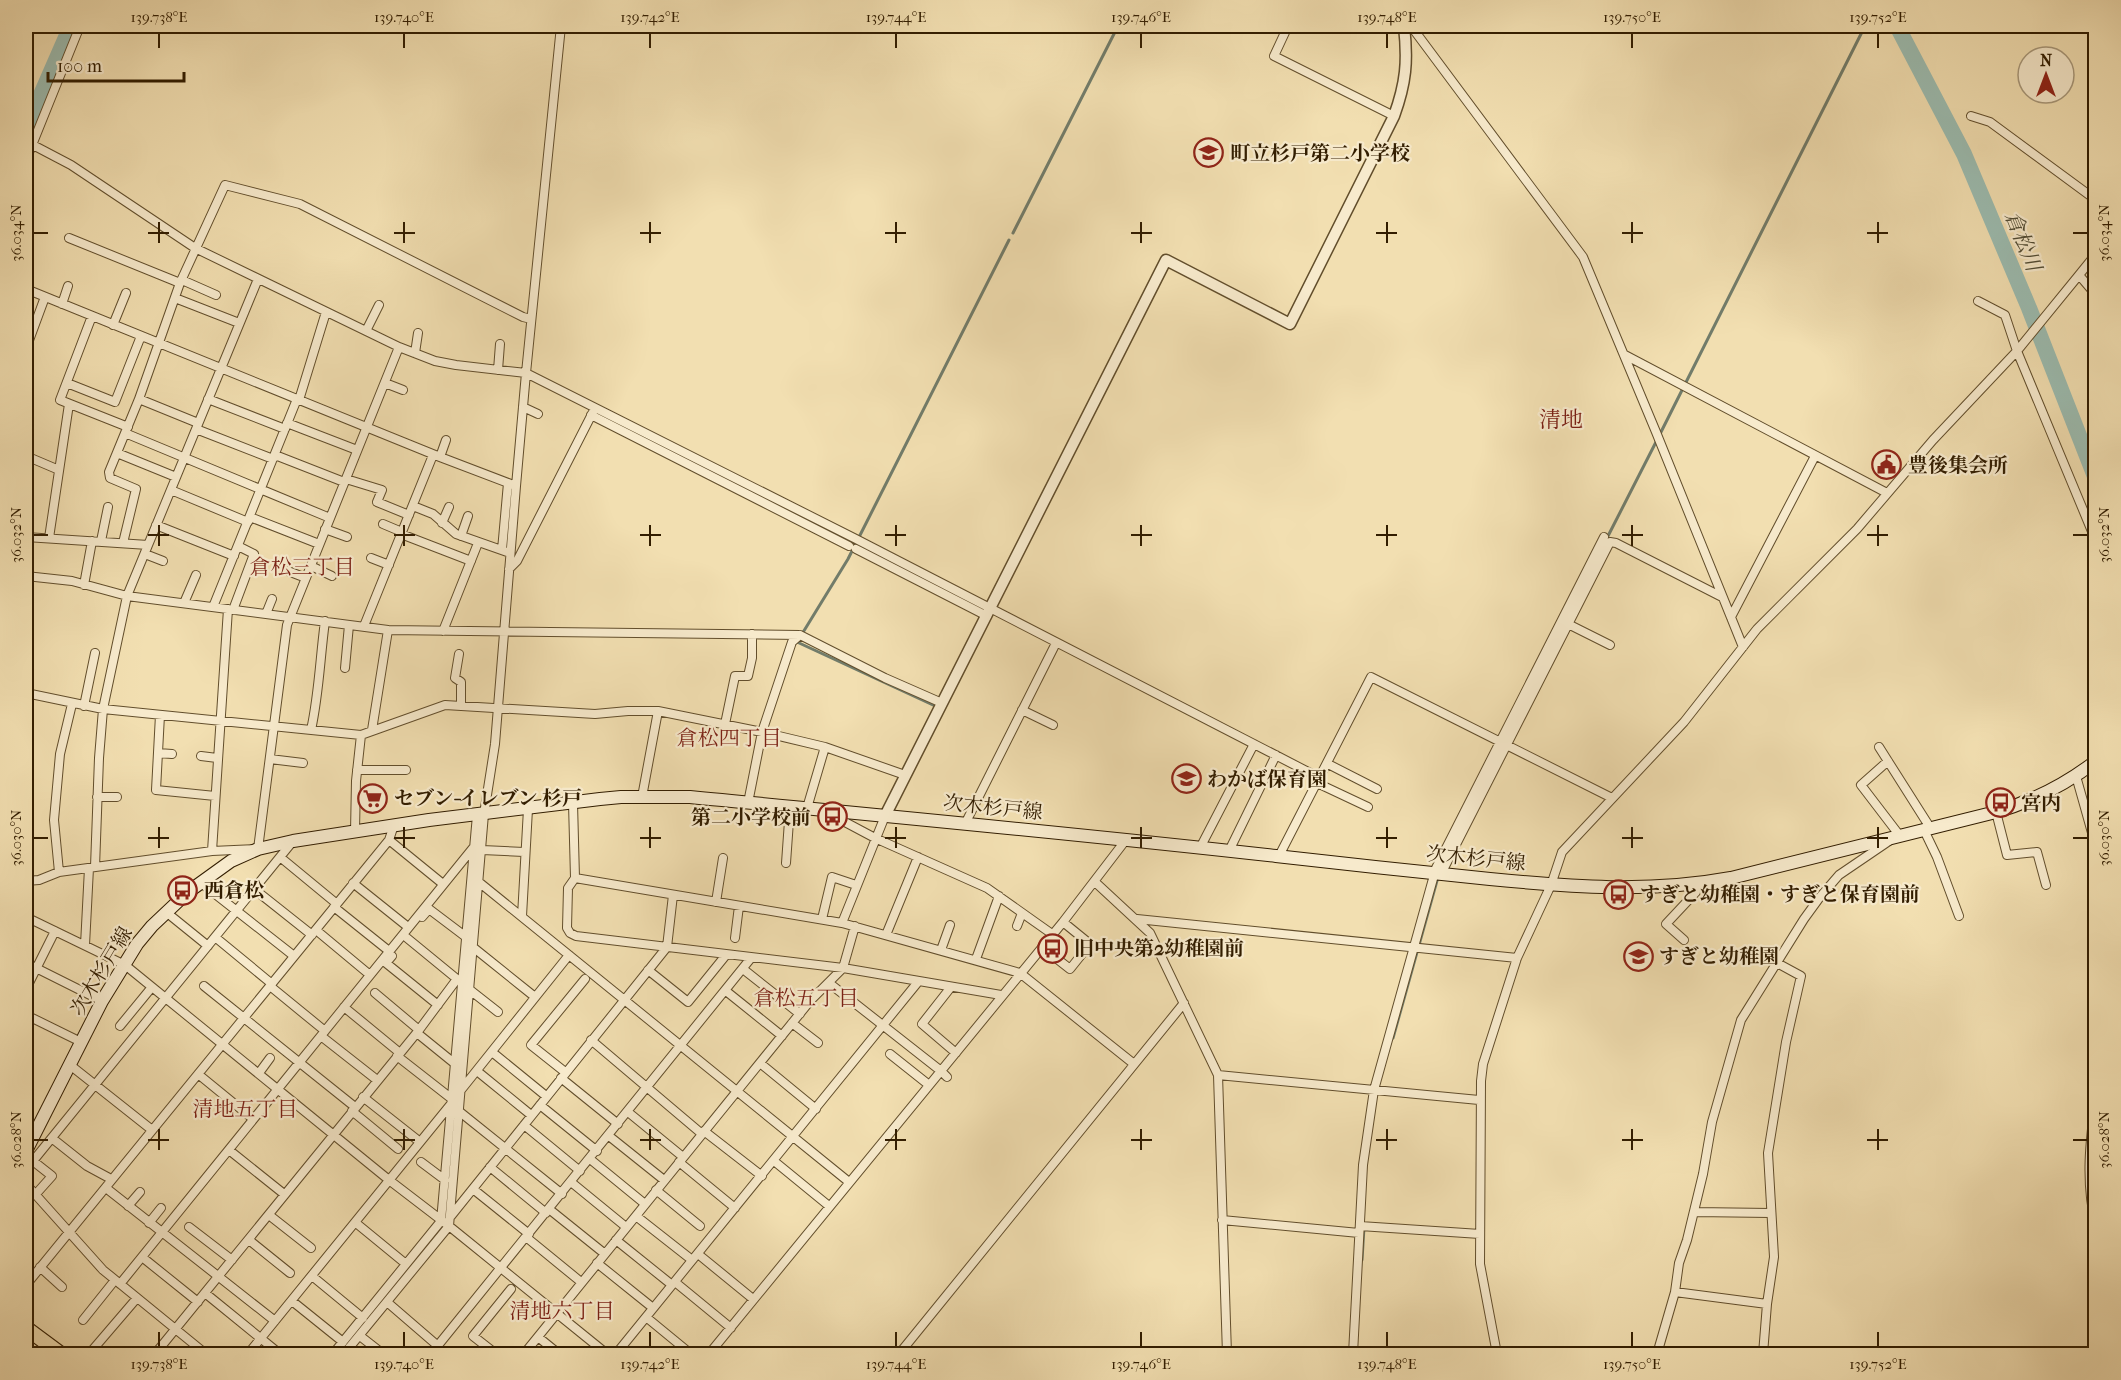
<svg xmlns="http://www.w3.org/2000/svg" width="2121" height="1380" viewBox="0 0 2121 1380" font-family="'IM FELL French Canon','Noto Serif JP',serif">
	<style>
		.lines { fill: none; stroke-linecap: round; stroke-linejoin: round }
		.stream { stroke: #727c6a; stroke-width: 3 }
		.river { stroke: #9cbcb0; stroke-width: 16 }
		.minor-casing { stroke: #624e2c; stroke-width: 10 }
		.tertiary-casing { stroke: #624e2c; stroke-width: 13 }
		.secondary-casing { stroke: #321d00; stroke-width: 14 }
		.trunk-casing { stroke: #321d00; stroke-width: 16 }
		.minor { stroke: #f7eacc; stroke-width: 8 }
		.tertiary { stroke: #f7eacc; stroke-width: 10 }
		.secondary { stroke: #f7eacc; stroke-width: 12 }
		.trunk { stroke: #f2dfb1; stroke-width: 14 }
		.ticks { fill: none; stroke: #321d00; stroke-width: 2 }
		.labels { text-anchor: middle; stroke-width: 4.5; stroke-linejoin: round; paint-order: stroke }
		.poi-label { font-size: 20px; font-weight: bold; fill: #321d00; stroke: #f7eacc; text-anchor: start }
		.street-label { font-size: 20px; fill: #321d00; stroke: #f7eacc }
		.water-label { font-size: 21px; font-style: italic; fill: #524d35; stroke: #f7eacc }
		.neighbourhood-label { font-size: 21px; fill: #7a1f14; stroke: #f7eacc }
		.quarter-label { font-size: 22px; fill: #7a1f14; stroke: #f7eacc }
		.neatline { fill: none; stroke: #321d00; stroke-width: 2 }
		.ticks-label { font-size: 15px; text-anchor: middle; fill: #321d00 }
	</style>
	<rect width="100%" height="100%" fill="#f2dfb1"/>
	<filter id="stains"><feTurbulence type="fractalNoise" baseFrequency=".00333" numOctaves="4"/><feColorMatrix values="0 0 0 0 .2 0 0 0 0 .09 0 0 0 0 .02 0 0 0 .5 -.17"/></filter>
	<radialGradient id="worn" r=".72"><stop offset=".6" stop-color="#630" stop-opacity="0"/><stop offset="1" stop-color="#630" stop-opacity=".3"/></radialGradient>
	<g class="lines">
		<path class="stream" d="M 1013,233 L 1118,26
			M 1660,434 L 1865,26
			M 1607,538 L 1657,440
			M 802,634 L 848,559 L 1009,240
			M 798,640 L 797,642 L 933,705
			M 1393,1038 L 1438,877
			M 1362,1260 L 1364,1227"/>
		<path class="river" d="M 1897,26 L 1964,154 L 2029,308 L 2096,479
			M 26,129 L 71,26"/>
		<defs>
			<path id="minor" d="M 1288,26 L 1274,56 L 1394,116
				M 1411,26 L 1583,257 L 1656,432 L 1743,647
				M 1971,116 L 1990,122 L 2096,200
				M 31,144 L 71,165 L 195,248 L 399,347 L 435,361 L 456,365 L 526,373 L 561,26
				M 26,160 L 80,26
				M 69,238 L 180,283
				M 2079,275 L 2096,254
				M 182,280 L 216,295
				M 26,289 L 440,457 L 516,486 L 495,744 L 484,814 L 449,1226 L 607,1354
				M 175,298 L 239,323
				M 1978,301 L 2005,315 L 2017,351 L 2096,541
				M 62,304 L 68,286
				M 92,316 L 60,400 L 128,427
				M 113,325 L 126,293
				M 366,331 L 379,305
				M 28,343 L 45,297
				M 415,353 L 418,333
				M 1625,355 L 1887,493
				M 498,370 L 500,344
				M 67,383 L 115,402 L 141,336
				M 385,383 L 403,390
				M 139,399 L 198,423
				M 208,399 L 285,429
				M 299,400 L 326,312
				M 523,407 L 538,414
				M 591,415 L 849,546
				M 287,423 L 357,450
				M 196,429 L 273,459
				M 125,433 L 330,518
				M 117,453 L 176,477
				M 275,455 L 344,482
				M 26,456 L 59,470
				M 440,457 L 446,440
				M 346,479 L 382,490 L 377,502 L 409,515
				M 516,486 L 526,373 L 854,538 L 1320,778
				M 171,490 L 248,522
				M 413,506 L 433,514 L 456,534 L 510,553
				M 250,517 L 319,544
				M 442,523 L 449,507
				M 383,524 L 402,532
				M 156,525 L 234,556
				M 325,529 L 347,537
				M 401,534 L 471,561
				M 461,536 L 468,516
				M 26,537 L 148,545
				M 49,538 L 69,404
				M 101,541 L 108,507
				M 123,543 L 136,489 L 110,478 L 109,472 L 139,399 L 180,283 L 225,185 L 300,204 L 523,317 L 531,319
				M 856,549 L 987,616
				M 502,550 L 508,483
				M 145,554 L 163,561
				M 371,558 L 389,565
				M 311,566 L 332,576
				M 280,568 L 306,578
				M 509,569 L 517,561 L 593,412
				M 26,576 L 72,581 L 127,596 L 388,630 L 800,635 L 885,678 L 942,703
				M 84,585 L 92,541
				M 184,603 L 196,575
				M 213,607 L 297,399
				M 233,610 L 254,554 L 238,546
				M 266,614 L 272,599
				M 1731,617 L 1815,456
				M 1568,624 L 1610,645
				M 364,626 L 433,455
				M 443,631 L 478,543
				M 459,654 L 455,678 L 461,682 L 461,705
				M 345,668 L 349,625
				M 26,693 L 103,709 L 361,735 L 445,705 L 595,714 L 628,711 L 658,711 L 762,732 L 825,747 L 905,775
				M 84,706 L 95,653
				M 1022,710 L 1053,725
				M 160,715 L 156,790 L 215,796
				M 725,724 L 735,676 L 748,676 L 752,658 L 752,634
				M 311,730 C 319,694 320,658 325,621
				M 372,730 L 388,630
				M 1879,747 L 1931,829
				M 158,753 L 172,754
				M 201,756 L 217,758
				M 270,759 L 303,763
				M 1888,761 L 1861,785 L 1900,836
				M 1328,764 L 1377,789
				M 357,770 L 406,770
				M 2076,776 L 2096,847
				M 1317,783 L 1368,807
				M 97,797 L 117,797
				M 642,797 L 658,711
				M 573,803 L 575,878 L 842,923 L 1020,973 L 1134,1064
				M 748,803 L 762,732 L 792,642 L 800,635
				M 807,808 L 825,747
				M 1996,812 L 2007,855 L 2037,852 L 2046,885
				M 828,813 L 875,838 L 987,888 L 1052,934
				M 965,824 L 1056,643
				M 1924,830 L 1937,857 L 1959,916
				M 355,831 L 356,781 L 361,735
				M 389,840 L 443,884
				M 1200,848 L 1254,744
				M 482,850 L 524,852
				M 212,851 L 228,609
				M 1229,851 L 1276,755
				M 1279,856 L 1371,677 L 1612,798
				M 280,857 L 337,904
				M 786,863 L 790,807
				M 95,867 L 99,758 L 103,709 L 127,596 L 258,279
				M 59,872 L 54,820 L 60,754 L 72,704
				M 1441,874 L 1610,542 L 1616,543 L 1722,597
				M 575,878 L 568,888 L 567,928 L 570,933 L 576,936 L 843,968 L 1001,995
				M 26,881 L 39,880 L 59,872 L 212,851 L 258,849 L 287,625 L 399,347
				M 200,882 L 294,956
				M 1095,882 L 1150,933 L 1218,1075 L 1227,1354
				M 353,883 L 408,927
				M 480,883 L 849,1182
				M 254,889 L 312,935
				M 716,902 L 723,858
				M 334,907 L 389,951
				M 166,912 L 208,946
				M 522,916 L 528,809
				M 26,917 L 125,965 L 389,1180 L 449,1226 L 344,1354
				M 422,917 L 429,909 L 466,937
				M 822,919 L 832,877 L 856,885
				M 1137,919 L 1517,958
				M 842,923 L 885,816
				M 1017,926 L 1022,913
				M 316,930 L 370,975
				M 886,935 L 918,857
				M 215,937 L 272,984
				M 407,938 L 457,979
				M 735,938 L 739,906
				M 1684,940 L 1666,924 L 1696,892 L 1695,884
				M 85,945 L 89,868
				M 1042,947 L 1070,969 L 1090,944 L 1063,922
				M 474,948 L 535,997
				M 941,950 L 950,925
				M 392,956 L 386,963 L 438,1005
				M 976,959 L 999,896
				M 26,963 L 102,1001
				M 743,969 L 800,1014
				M 648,970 L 688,1002 L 726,955
				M 829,983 L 941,1071 L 947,1077
				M 204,986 L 355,1107
				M 270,986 L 325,1031
				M 951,987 L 922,1024 L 956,1053
				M 26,989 L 55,931
				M 470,990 L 498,1012
				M 726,991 L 782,1036
				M 375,993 L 419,1030
				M 344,1007 L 400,1053
				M 26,1015 L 81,1042
				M 792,1023 L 818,1043
				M 120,1026 L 152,987
				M 417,1033 L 454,1063
				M 321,1036 L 377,1080
				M 591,1040 L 702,1134
				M 492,1052 L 546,1096
				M 890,1054 L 929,1085
				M 397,1056 L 452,1099
				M 760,1063 L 816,1109
				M 70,1065 L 152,1130
				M 477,1071 L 531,1115
				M 565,1072 L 531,1045 L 585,979
				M 259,1073 L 270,1058
				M 198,1074 L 253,1119
				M 1218,1075 L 1479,1100
				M 561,1078 L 618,1124
				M 461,1090 L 569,955
				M 363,1097 L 420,1142
				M 2096,1097 C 2090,1140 2085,1183 2096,1225
				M 540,1105 L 597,1151
				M 352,1111 L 398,1149
				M 460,1112 L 562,1194
				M 628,1112 L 683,1157
				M 524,1125 L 580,1171
				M 704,1131 L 762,1176
				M 609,1136 L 664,1180
				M 53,1139 L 87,1166 L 111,1179
				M 229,1150 L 284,1194
				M 590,1159 L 645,1204
				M 774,1161 L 829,1206
				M 421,1162 L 445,1180
				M 679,1162 L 735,1208
				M 490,1167 L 546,1213
				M 571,1182 L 626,1227
				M 26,1184 L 103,1270 L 206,1354
				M 106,1188 L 275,1321
				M 473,1189 L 529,1234
				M 656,1190 L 700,1226
				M 35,1195 L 52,1176 L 33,1161 L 293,841
				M 128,1206 L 140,1192
				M 549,1209 L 605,1254
				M 1694,1212 L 1771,1213
				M 269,1215 L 311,1248
				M 451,1216 L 667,947 L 673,895
				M 636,1216 L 692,1260
				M 1222,1220 L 1359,1233
				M 149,1223 L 161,1208
				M 356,1223 L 406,1264
				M 1360,1226 L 1480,1234
				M 189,1227 L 232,1260
				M 526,1237 L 581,1282
				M 249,1240 L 290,1273
				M 616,1240 L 672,1285
				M 698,1254 L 753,1299
				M 142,1257 L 198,1302
				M 597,1263 L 653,1308
				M 40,1267 L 62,1287
				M 312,1276 L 363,1318
				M 675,1282 L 731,1328
				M 120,1284 L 473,848
				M 26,1285 L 389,840 L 394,825
				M 1675,1292 L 1767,1304
				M 205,1293 L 280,1354
				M 292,1301 L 343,1342
				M 387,1302 L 438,1346
				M 646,1317 L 691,1354
				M 83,1320 L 115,1280
				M 360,1336 L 383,1354
				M 538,1337 L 559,1354
				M 89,1354 L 137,1298
				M 155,1354 L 419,1030 L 457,979 L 462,981
				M 248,1354 L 451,1104
				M 333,1354 L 441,1221 L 477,815
				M 431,1354 L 751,958
				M 496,1354 L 473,1336 L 511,1289
				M 524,1354 L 810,1001 L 843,968 L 855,926
				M 616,1354 L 918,982
				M 709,1354 L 1063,922 L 1125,841
				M 899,1354 L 1184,1003
				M 1353,1354 L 1363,1165 L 1374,1090 L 1436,868 L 1604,537
				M 1497,1354 L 1480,1264 L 1481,1081 L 1483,1064 L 1517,958 L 1551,885 L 1562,852 L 1684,722 L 1757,629 L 1857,529 L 1933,440 L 2017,351 L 2079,275 L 2096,295
				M 1657,1354 L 1675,1292 L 1679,1263 L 1687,1240 L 1703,1174 L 1712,1122 L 1741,1020 L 1804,919 L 1820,897 L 1839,875 L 1889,841
				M 1763,1354 L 1767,1304 L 1774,1257 L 1768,1153 L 1786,1042 L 1801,976 L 1777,963"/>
			<path id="tertiary" d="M 885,816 L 1166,260 L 1290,324 L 1394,116 C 1406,83 1408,61 1404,26"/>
			<path id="secondary" d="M 26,1151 L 102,1001 L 137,944 L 152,926 L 188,892 L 231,861 L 258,849 L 293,841 L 429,820 L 600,799 L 621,797 L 690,797 C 886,816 1081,834 1276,856 C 1347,864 1419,872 1490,879 C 1571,887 1650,893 1731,878 L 1996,812 C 2033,801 2065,785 2096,761"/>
			<path id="trunk" d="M 26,1328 L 61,1354"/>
		</defs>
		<use href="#minor" class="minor-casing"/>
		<use href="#tertiary" class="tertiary-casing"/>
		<use href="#secondary" class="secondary-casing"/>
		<use href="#trunk" class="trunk-casing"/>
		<use href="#minor" class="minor"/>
		<use href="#tertiary" class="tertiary"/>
		<use href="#secondary" class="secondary"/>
		<use href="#trunk" class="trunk"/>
	</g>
	<path class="ticks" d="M 159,33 L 159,48M 404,33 L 404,48M 650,33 L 650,48M 896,33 L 896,48M 1141,33 L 1141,48M 1387,33 L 1387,48M 1632,33 L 1632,48M 1878,33 L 1878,48M 159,222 L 159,243M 404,222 L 404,243M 650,222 L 650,243M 896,222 L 896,243M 1141,222 L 1141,243M 1387,222 L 1387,243M 1632,222 L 1632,243M 1878,222 L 1878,243M 33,233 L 48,233M 148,233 L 169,233M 394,233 L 415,233M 640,233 L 661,233M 885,233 L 906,233M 1131,233 L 1152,233M 1376,233 L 1397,233M 1622,233 L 1643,233M 1867,233 L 1888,233M 2073,233 L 2088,233M 159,525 L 159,546M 404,525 L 404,546M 650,525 L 650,546M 896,525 L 896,546M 1141,525 L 1141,546M 1387,525 L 1387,546M 1632,525 L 1632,546M 1878,525 L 1878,546M 33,535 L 48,535M 148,535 L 169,535M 394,535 L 415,535M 640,535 L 661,535M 885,535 L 906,535M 1131,535 L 1152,535M 1376,535 L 1397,535M 1622,535 L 1643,535M 1867,535 L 1888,535M 2073,535 L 2088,535M 159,827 L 159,848M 404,827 L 404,848M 650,827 L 650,848M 896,827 L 896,848M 1141,827 L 1141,848M 1387,827 L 1387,848M 1632,827 L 1632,848M 1878,827 L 1878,848M 33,838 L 48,838M 148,838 L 169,838M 394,838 L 415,838M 640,838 L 661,838M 885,838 L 906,838M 1131,838 L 1152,838M 1376,838 L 1397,838M 1622,838 L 1643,838M 1867,838 L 1888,838M 2073,838 L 2088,838M 159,1129 L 159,1150M 404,1129 L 404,1150M 650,1129 L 650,1150M 896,1129 L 896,1150M 1141,1129 L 1141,1150M 1387,1129 L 1387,1150M 1632,1129 L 1632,1150M 1878,1129 L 1878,1150M 33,1140 L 48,1140M 148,1140 L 169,1140M 394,1140 L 415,1140M 640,1140 L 661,1140M 885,1140 L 906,1140M 1131,1140 L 1152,1140M 1376,1140 L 1397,1140M 1622,1140 L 1643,1140M 1867,1140 L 1888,1140M 2073,1140 L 2088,1140M 159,1332 L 159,1347M 404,1332 L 404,1347M 650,1332 L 650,1347M 896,1332 L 896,1347M 1141,1332 L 1141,1347M 1387,1332 L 1387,1347M 1632,1332 L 1632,1347M 1878,1332 L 1878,1347"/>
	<defs>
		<symbol id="school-ring" viewBox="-11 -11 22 22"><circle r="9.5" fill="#f7eacc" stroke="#8f2418" stroke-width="1.5"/><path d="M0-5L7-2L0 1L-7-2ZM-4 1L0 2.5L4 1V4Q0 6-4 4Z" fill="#8f2418"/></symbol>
		<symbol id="civic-ring" viewBox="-11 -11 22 22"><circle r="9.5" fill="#f7eacc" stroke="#8f2418" stroke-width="1.5"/><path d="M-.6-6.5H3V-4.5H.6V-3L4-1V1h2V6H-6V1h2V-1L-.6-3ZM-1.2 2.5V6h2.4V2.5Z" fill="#8f2418"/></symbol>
		<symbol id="supermarket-ring" viewBox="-11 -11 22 22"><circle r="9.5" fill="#f7eacc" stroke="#8f2418" stroke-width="1.5"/><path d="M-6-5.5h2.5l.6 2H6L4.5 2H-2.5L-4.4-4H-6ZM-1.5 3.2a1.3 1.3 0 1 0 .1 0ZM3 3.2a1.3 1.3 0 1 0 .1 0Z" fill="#8f2418"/></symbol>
		<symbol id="bus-ring" viewBox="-11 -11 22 22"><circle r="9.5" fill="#f7eacc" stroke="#8f2418" stroke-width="1.5"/><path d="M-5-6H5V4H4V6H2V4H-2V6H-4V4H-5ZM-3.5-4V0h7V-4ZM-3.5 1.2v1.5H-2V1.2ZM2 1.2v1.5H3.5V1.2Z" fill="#8f2418"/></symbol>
	</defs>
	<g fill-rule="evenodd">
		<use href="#school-ring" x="1192" y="136" width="33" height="33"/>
		<use href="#civic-ring" x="1870" y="448" width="33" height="33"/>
		<use href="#school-ring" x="1170" y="762" width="33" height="33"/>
		<use href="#supermarket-ring" x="356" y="782" width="33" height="33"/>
		<use href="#bus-ring" x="1984" y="786" width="33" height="33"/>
		<use href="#bus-ring" x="816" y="800" width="33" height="33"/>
		<use href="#bus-ring" x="166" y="874" width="33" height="33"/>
		<use href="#bus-ring" x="1602" y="878" width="33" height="33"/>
		<use href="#bus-ring" x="1036" y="932" width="33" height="33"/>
		<use href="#school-ring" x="1622" y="940" width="33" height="33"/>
	</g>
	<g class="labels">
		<g class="poi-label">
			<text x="1230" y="160">町立杉戸第二小学校</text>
			<text x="1908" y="472">豊後集会所</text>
			<text x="1207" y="786">わかば保育園</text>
			<text x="394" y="805">セブン-イレブン 杉戸</text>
			<text x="2021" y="810">宮内</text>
			<text x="811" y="824" text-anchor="end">第二小学校前</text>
			<text x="204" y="897">西倉松</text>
			<text x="1640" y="901">すぎと幼稚園・すぎと保育園前</text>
			<text x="1074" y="955">旧中央第2幼稚園前</text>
			<text x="1659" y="963">すぎと幼稚園</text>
		</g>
		<g class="street-label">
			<text transform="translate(993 807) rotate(6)" y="7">次木杉戸線</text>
			<text transform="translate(1476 858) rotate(6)" y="7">次木杉戸線</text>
			<text transform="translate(101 971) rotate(-59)" y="7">次木杉戸線</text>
		</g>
		<g class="water-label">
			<text transform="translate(2023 241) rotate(68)" y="7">倉松川</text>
		</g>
		<g class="neighbourhood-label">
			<text x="302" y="574">倉松三丁目</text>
			<text x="729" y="745">倉松四丁目</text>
			<text x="806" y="1005">倉松五丁目</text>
			<text x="245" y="1116">清地五丁目</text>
			<text x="562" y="1318">清地六丁目</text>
		</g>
		<g class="quarter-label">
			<text x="1561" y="427">清地</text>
		</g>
	</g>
	<rect width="2121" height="1380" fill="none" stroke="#f2dfb1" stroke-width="66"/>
	<g transform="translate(2046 75)"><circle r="28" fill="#f7eacc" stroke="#a8987a" stroke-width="1.5"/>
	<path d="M0-4.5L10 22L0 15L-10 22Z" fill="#8f2418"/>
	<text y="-9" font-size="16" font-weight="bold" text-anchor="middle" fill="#321d00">N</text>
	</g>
	<path d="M48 72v9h136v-9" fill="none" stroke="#321d00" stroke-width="3"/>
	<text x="57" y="72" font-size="18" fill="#321d00" stroke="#f7eacc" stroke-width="4.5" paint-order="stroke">100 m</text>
	<rect x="33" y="33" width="2055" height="1314" class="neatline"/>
	<g class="ticks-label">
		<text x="159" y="22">139.738°E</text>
		<text x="404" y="22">139.740°E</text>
		<text x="650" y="22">139.742°E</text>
		<text x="896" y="22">139.744°E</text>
		<text x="1141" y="22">139.746°E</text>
		<text x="1387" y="22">139.748°E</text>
		<text x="1632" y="22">139.750°E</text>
		<text x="1878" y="22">139.752°E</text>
		<text transform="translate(16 233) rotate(-90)" y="5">36.034°N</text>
		<text transform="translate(2104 233) rotate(-90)" y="5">36.034°N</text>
		<text transform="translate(16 535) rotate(-90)" y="5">36.032°N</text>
		<text transform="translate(2104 535) rotate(-90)" y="5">36.032°N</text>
		<text transform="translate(16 838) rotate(-90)" y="5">36.030°N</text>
		<text transform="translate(2104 838) rotate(-90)" y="5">36.030°N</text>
		<text transform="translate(16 1140) rotate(-90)" y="5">36.028°N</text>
		<text transform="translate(2104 1140) rotate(-90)" y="5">36.028°N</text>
		<text x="159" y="1369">139.738°E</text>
		<text x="404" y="1369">139.740°E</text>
		<text x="650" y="1369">139.742°E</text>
		<text x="896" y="1369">139.744°E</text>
		<text x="1141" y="1369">139.746°E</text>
		<text x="1387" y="1369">139.748°E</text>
		<text x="1632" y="1369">139.750°E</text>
		<text x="1878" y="1369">139.752°E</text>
	</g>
	<rect width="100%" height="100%" filter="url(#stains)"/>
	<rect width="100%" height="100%" fill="url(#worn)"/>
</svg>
